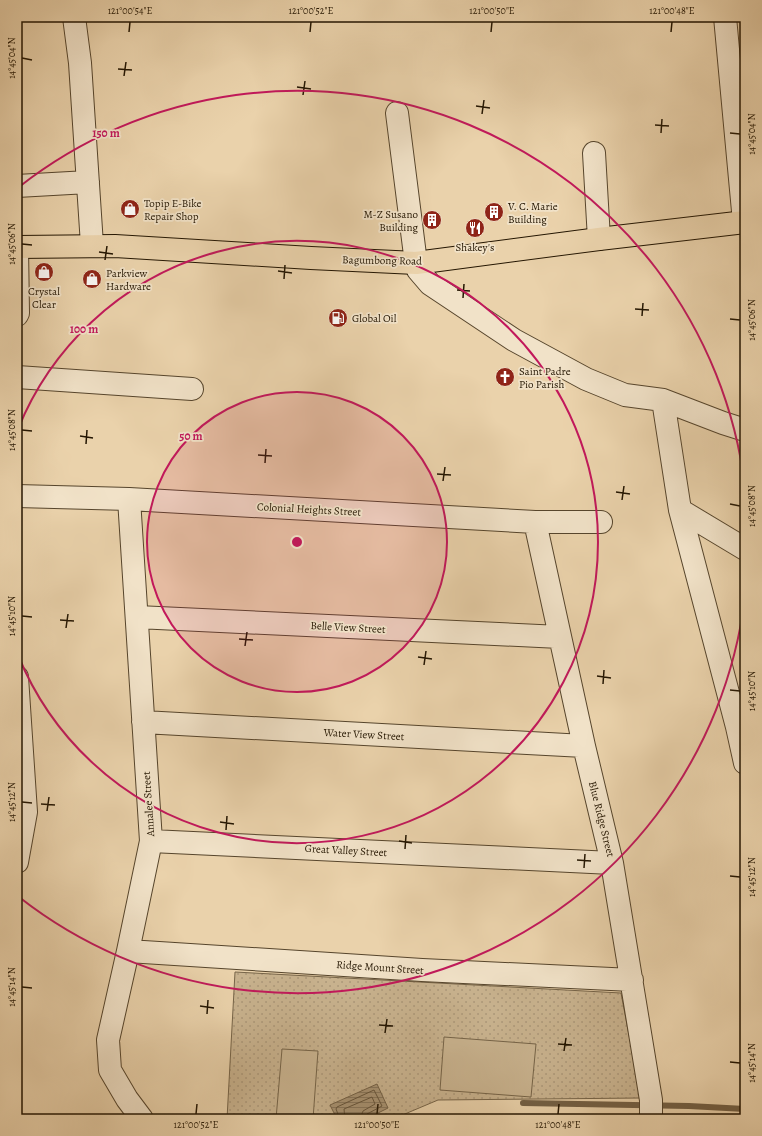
<svg xmlns="http://www.w3.org/2000/svg" width="762" height="1136" viewBox="0 0 762 1136" font-family="Alegreya,serif">
	<style>
		.park { fill: url(#park-dots); stroke: #766448 }
		.pitch { fill: #c8b28e; stroke: #766448 }
		.water { fill: url(#water-rules); stroke: #736045 }
		.lines { fill: none; stroke-linecap: round; stroke-linejoin: round }
		.shore { stroke: #66543a; stroke-width: 1 }
		.stream { stroke: #736045; stroke-width: 6 }
		.minor-casing { stroke: #56452c; stroke-width: 24 }
		.major-casing { stroke: #241602; stroke-width: 24 }
		.minor { stroke: #f1e2c8; stroke-width: 22 }
		.major { stroke: #ead2ab; stroke-width: 22 }
		.ticks { fill: none; stroke: #241602; stroke-width: 1.5 }
		.ring { fill: none; stroke: #c2185b; stroke-width: 2 }
		.labels { text-anchor: middle; stroke-width: 3.5; stroke-linejoin: round; paint-order: stroke }
		.poi-label { font-size: 11px; fill: #241602; stroke: #f1e2c8; text-anchor: start }
		.street-label { font-size: 11px; fill: #241602; stroke: #f1e2c8 }
		.centre { fill: #c2185b; stroke: #f1e2c8; stroke-width: 2 }
		.ring-label { font-size: 12px; text-anchor: middle; font-weight: bold; fill: #c2185b; stroke: #f1e2c8; stroke-width: 3.5; stroke-linejoin: round; paint-order: stroke }
		.neatline { fill: none; stroke: #241602; stroke-width: 1.5 }
		.ticks-label { font-size: 10px; text-anchor: middle; fill: #241602 }
	</style>
	<defs>
		<pattern id="park-dots" width="8" height="8" patternUnits="userSpaceOnUse"><rect width="8" height="8" fill="#c8b28e"/><path d="M2 2h.1M6 6h.1" fill="none" stroke="#ac9879" stroke-width="1.8" stroke-linecap="round"/></pattern>
		<pattern id="water-rules" width="6" height="5" patternUnits="userSpaceOnUse"><rect width="6" height="5" fill="#a79272"/><path d="M0 2.5h6" fill="none" stroke="#88765b"/></pattern>
	</defs>
	<rect width="100%" height="100%" fill="#ead2ab"/>
	<filter id="stains"><feTurbulence type="fractalNoise" baseFrequency=".005" numOctaves="4"/><feColorMatrix values="0 0 0 0 .2 0 0 0 0 .09 0 0 0 0 .02 0 0 0 .5 -.17"/></filter>
	<radialGradient id="worn" r=".72"><stop offset=".6" stop-color="#630" stop-opacity="0"/><stop offset="1" stop-color="#630" stop-opacity=".3"/></radialGradient>
	<path class="park" d="M 235,972 L 621,993 L 641,1098 L 438,1100 L 393,1119 L 227,1119 Z"/>
	<path class="pitch" d="M 444,1037 L 536,1044 L 531,1097 L 440,1090 Z
		M 282,1049 L 318,1051 L 313,1119 L 276,1119 Z"/>
	<path class="water" d="M 377,1084 L 388,1108 L 366,1119 L 337,1119 L 330,1105 Z"/>
	<g class="lines">
		<path class="shore" d="M 340,1119 L 336,1109 L 337,1107 L 374,1090 L 382,1106 L 367,1114 L 365,1119
			M 345,1119 L 344,1109 L 372,1097 L 375,1104 L 363,1111 L 360,1119"/>
		<path class="stream" d="M 523,1103 L 689,1106 L 745,1109"/>
		<defs>
			<path id="minor" d="M 74,17 L 80,63 L 92,245
				M 725,17 L 744,222
				M 397,113 L 416,263 L 418,270 L 430,284 L 514,340 L 586,379 L 625,395 L 663,400 L 723,423 L 745,430
				M 594,153 L 599,239
				M 17,186 L 88,182
				M 17,315 L 18,313 L 17,247
				M 17,377 L 192,389
				M 663,400 L 680,510 L 737,727 L 745,763
				M 17,496 L 129,499 L 535,522 L 601,522
				M 129,499 L 151,841 L 128,951 L 108,1040 L 110,1070 L 127,1099 L 142,1119
				M 680,510 L 745,549
				M 535,522 L 584,746 L 612,863 L 651,1100 L 651,1119
				M 137,617 L 560,637
				M 17,677 L 26,812 L 17,862
				M 143,722 L 584,746
				M 151,841 L 612,863
				M 128,951 L 422,970 L 632,980"/>
			<path id="major" d="M 17,247 L 115,246 L 311,258 L 416,263 L 599,239 L 745,222"/>
		</defs>
		<use href="#minor" class="minor-casing"/>
		<use href="#major" class="major-casing"/>
		<use href="#minor" class="minor"/>
		<use href="#major" class="major"/>
	</g>
	<path class="ticks" d="M 129,32 L 130,22M 310,32 L 311,22M 491,32 L 492,22M 671,32 L 672,22M 22,58 L 32,60M 118,69 L 132,70M 124,76 L 126,62M 297,87 L 311,89M 303,95 L 305,81M 476,106 L 490,108M 482,114 L 484,100M 655,125 L 669,126M 661,133 L 662,119M 730,133 L 740,134M 22,244 L 32,245M 99,252 L 113,254M 105,260 L 107,246M 278,271 L 292,273M 284,279 L 285,265M 457,290 L 470,291M 463,298 L 464,284M 635,309 L 649,310M 642,316 L 643,303M 730,319 L 740,320M 22,430 L 32,431M 80,436 L 93,438M 86,444 L 87,430M 258,455 L 272,456M 265,463 L 266,449M 437,474 L 451,475M 443,481 L 445,467M 616,492 L 630,494M 622,500 L 624,486M 730,504 L 740,506M 22,616 L 32,617M 60,620 L 74,621M 66,628 L 68,614M 239,639 L 253,640M 245,646 L 247,632M 418,657 L 432,659M 424,665 L 426,651M 597,676 L 611,678M 603,684 L 604,670M 730,690 L 740,691M 22,802 L 32,803M 41,804 L 55,805M 47,811 L 49,797M 220,822 L 234,824M 226,830 L 227,816M 399,841 L 412,843M 405,849 L 406,835M 577,860 L 591,861M 584,868 L 585,854M 730,876 L 740,877M 22,987 L 32,988M 200,1006 L 214,1008M 207,1014 L 208,1000M 379,1025 L 393,1026M 385,1033 L 387,1019M 558,1044 L 572,1045M 564,1051 L 566,1038M 730,1062 L 740,1063M 196,1114 L 197,1104M 377,1114 L 378,1104M 558,1114 L 559,1104"/>
	<circle cx="297" cy="542" r="150" fill="#c2185b" fill-opacity=".12"/>
	<g class="ring">
		<circle cx="297" cy="542" r="150"/>
		<path d="M18 429A301 301 0 1 1 18 655"/>
		<path d="M745 597A451 451 0 0 1 19 897M19 187A451 451 0 0 1 745 487"/>
	</g>
	<defs>
		<symbol id="shop-disc" viewBox="-11 -11 22 22"><circle r="9.5" fill="#8f2418" stroke="#f1e2c8"/><path d="M-5-2.5h2.3a2.7 3.5 0 0 1 5.4 0H5L5.5 6h-11ZM-1.5-2.5h3a1.5 2.3 0 0 0-3 0Z" fill="#fff"/></symbol>
		<symbol id="building-disc" viewBox="-11 -11 22 22"><circle r="9.5" fill="#8f2418" stroke="#f1e2c8"/><path d="M-4-6H4V6H1V3H-1V6H-4ZM-2.5-4.3h1.7v1.8h-1.7ZM.8-4.3h1.7v1.8H.8ZM-2.5-1h1.7V.8h-1.7ZM.8-1h1.7V.8H.8Z" fill="#fff"/></symbol>
		<symbol id="restaurant-disc" viewBox="-11 -11 22 22"><circle r="9.5" fill="#8f2418" stroke="#f1e2c8"/><path d="M-5-6h1v4h1v-4h1v4h1v-4h1v5L-1.5 .5V6h-2V.5L-5-1ZM5-6V6H3V1.5H1.5Q1.5-4 5-6Z" fill="#fff"/></symbol>
		<symbol id="fuel-disc" viewBox="-11 -11 22 22"><circle r="9.5" fill="#8f2418" stroke="#f1e2c8"/><path d="M-5.5-6h7V0h2V4h1.3V-2.5L3-4.5l.8-.8L6-3V5H2.5V1h-1V6h-7ZM-4.2-4.7v3.2H.2V-4.7Z" fill="#fff"/></symbol>
		<symbol id="church-disc" viewBox="-11 -11 22 22"><circle r="9.5" fill="#8f2418" stroke="#f1e2c8"/><path d="M-1.2-6h2.4v3.5h3.3v2.4h-3.3V6h-2.4V-.1h-3.3v-2.4h3.3Z" fill="#fff"/></symbol>
	</defs>
	<g fill-rule="evenodd">
		<use href="#shop-disc" x="119" y="198" width="22" height="22"/>
		<use href="#building-disc" x="483" y="201" width="22" height="22"/>
		<use href="#building-disc" x="421" y="209" width="22" height="22"/>
		<use href="#restaurant-disc" x="464" y="217" width="22" height="22"/>
		<use href="#shop-disc" x="33" y="261" width="22" height="22"/>
		<use href="#shop-disc" x="81" y="268" width="22" height="22"/>
		<use href="#fuel-disc" x="327" y="307" width="22" height="22"/>
		<use href="#church-disc" x="494" y="366" width="22" height="22"/>
	</g>
	<g class="labels">
		<g class="poi-label">
			<text x="144" y="207">Topip E-Bike<tspan x="144" dy="13">Repair Shop</tspan></text>
			<text x="508" y="210">V. C. Marie<tspan x="508" dy="13">Building</tspan></text>
			<text x="418" y="218" text-anchor="end">M-Z Susano<tspan x="418" dy="13">Building</tspan></text>
			<text x="475" y="251" text-anchor="middle">Shakey's</text>
			<text x="106" y="277">Parkview<tspan x="106" dy="13">Hardware</tspan></text>
			<text x="44" y="295" text-anchor="middle">Crystal<tspan x="44" dy="13">Clear</tspan></text>
			<text x="352" y="322">Global Oil</text>
			<text x="519" y="375">Saint Padre<tspan x="519" dy="13">Pio Parish</tspan></text>
		</g>
		<g class="street-label">
			<text transform="translate(382 260) rotate(1)" y="4">Bagumbong Road</text>
			<text transform="translate(309 509) rotate(3)" y="4">Colonial Heights Street</text>
			<text transform="translate(348 627) rotate(3)" y="4">Belle View Street</text>
			<text transform="translate(364 734) rotate(3)" y="4">Water View Street</text>
			<text transform="translate(148 804) rotate(-94)" y="4">Annalee Street</text>
			<text transform="translate(602 819) rotate(76)" y="4">Blue Ridge Street</text>
			<text transform="translate(346 850) rotate(3)" y="4">Great Valley Street</text>
			<text transform="translate(380 967) rotate(4)" y="4">Ridge Mount Street</text>
		</g>
	</g>
	<circle cx="297" cy="542" r="6" class="centre"/>
	<g class="ring-label">
		<text x="106" y="137">150 m</text>
		<text x="84" y="333">100 m</text>
		<text x="191" y="440">50 m</text>
	</g>
	<rect width="762" height="1136" fill="none" stroke="#ead2ab" stroke-width="44"/>
	<rect x="22" y="22" width="718" height="1092" class="neatline"/>
	<g class="ticks-label">
		<text x="130" y="14">121°00'54"E</text>
		<text x="311" y="14">121°00'52"E</text>
		<text x="492" y="14">121°00'50"E</text>
		<text x="672" y="14">121°00'48"E</text>
		<text transform="translate(11 58) rotate(-90)" y="4">14°45'04"N</text>
		<text transform="translate(751 134) rotate(-90)" y="4">14°45'04"N</text>
		<text transform="translate(11 244) rotate(-90)" y="4">14°45'06"N</text>
		<text transform="translate(751 320) rotate(-90)" y="4">14°45'06"N</text>
		<text transform="translate(11 430) rotate(-90)" y="4">14°45'08"N</text>
		<text transform="translate(751 506) rotate(-90)" y="4">14°45'08"N</text>
		<text transform="translate(11 616) rotate(-90)" y="4">14°45'10"N</text>
		<text transform="translate(751 691) rotate(-90)" y="4">14°45'10"N</text>
		<text transform="translate(11 802) rotate(-90)" y="4">14°45'12"N</text>
		<text transform="translate(751 877) rotate(-90)" y="4">14°45'12"N</text>
		<text transform="translate(11 987) rotate(-90)" y="4">14°45'14"N</text>
		<text transform="translate(751 1063) rotate(-90)" y="4">14°45'14"N</text>
		<text x="196" y="1128">121°00'52"E</text>
		<text x="377" y="1128">121°00'50"E</text>
		<text x="558" y="1128">121°00'48"E</text>
	</g>
	<rect width="100%" height="100%" filter="url(#stains)"/>
	<rect width="100%" height="100%" fill="url(#worn)"/>
</svg>
